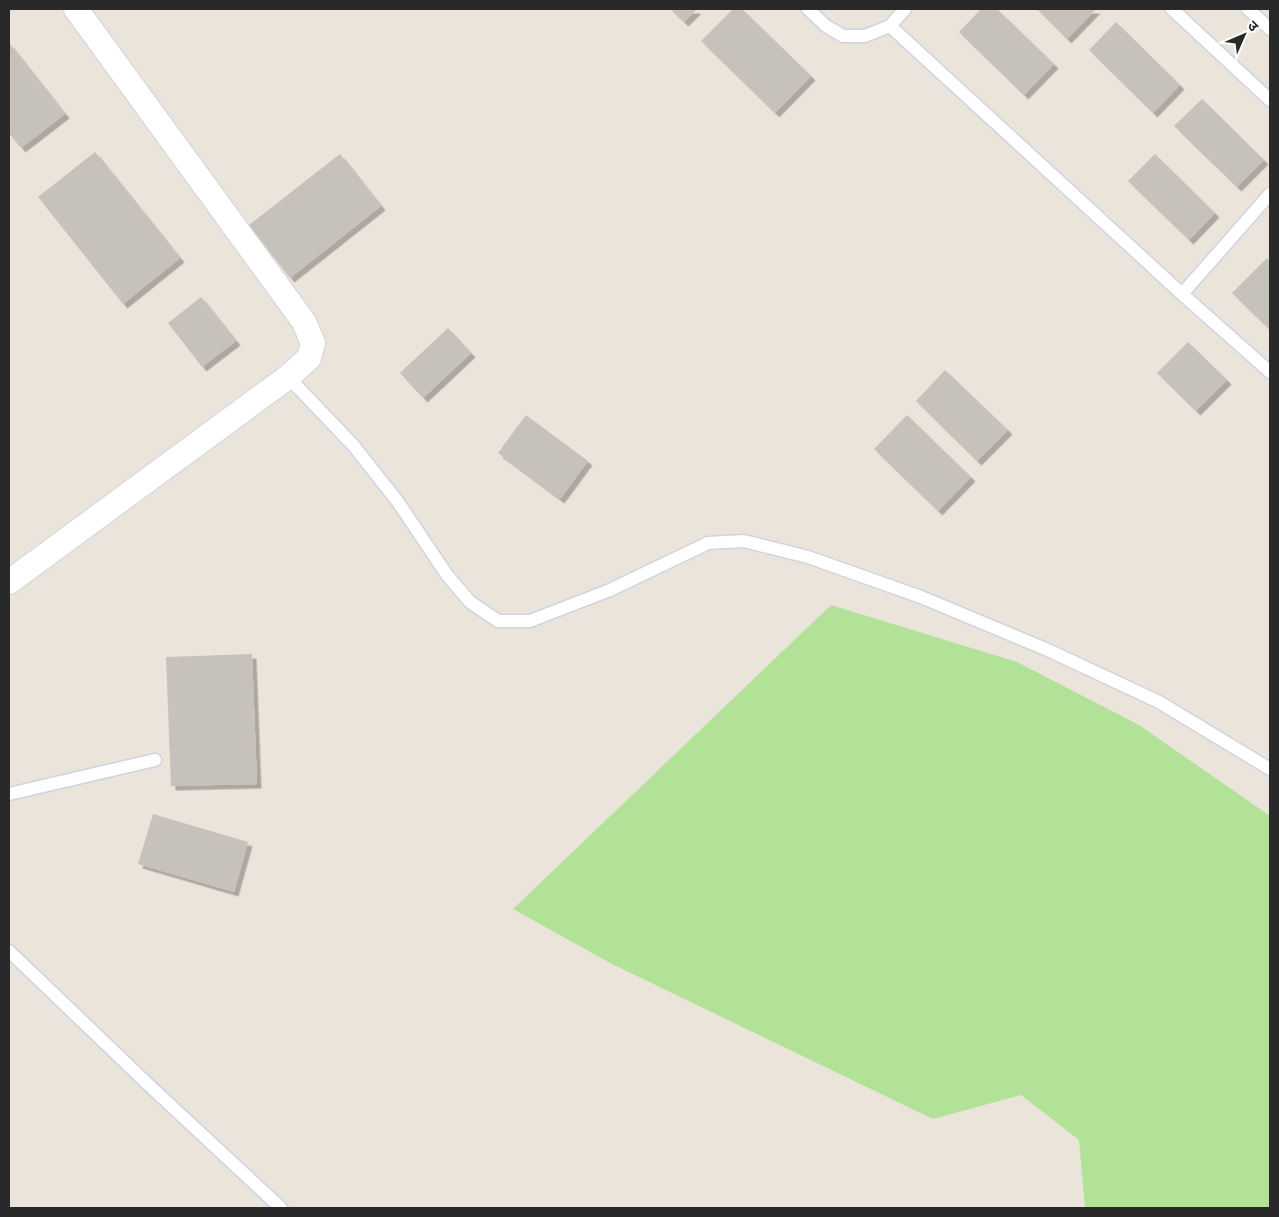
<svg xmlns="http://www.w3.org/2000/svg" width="1279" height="1217" viewBox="0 0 1279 1217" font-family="'Sofia Sans Condensed','Noto Sans Devanagari',sans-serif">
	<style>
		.green { fill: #b1e297 }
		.building { fill: #c6c1ba; filter: url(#shadow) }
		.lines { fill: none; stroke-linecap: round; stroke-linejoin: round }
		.lane-casing { stroke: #d0d3e2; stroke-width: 15 }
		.street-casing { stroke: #d0d3e2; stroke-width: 26 }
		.lane { stroke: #fff; stroke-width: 12 }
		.street { stroke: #fff; stroke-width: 24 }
	</style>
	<defs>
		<filter id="shadow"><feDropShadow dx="4.5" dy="4.5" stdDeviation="0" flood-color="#0004"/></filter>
	</defs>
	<rect width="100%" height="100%" fill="#ebe4da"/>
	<path class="green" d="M 831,605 L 1017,662 L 1139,725 L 1270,816 L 1270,1208 L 1085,1208 L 1079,1140 L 1021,1095 L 933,1119 L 612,964 L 513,909 Z"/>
	<path class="building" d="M 670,9 L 697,9 L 684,22 Z
		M 733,9 L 742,9 L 811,76 L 775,113 L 701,41 Z
		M 981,9 L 997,9 L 1054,64 L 1024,95 L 959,32 Z
		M 1037,9 L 1096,9 L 1067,39 Z
		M 1116,22 L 1180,85 L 1153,113 L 1089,50 Z
		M 9,43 L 65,114 L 21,148 L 9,133 Z
		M 1202,99 L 1264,160 L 1237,187 L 1174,126 Z
		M 95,152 L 180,258 L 123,304 L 38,197 Z
		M 340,154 L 381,206 L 290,278 L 249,225 Z
		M 1155,154 L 1215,213 L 1189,240 L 1128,181 Z
		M 1267,258 L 1270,261 L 1270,330 L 1232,293 Z
		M 201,297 L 236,341 L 202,367 L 168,323 Z
		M 448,328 L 471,353 L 423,398 L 400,373 Z
		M 1188,342 L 1227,380 L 1196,411 L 1157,373 Z
		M 945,370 L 1008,430 L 977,461 L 916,401 Z
		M 526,415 L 588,461 L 560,499 L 498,453 Z
		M 907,415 L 971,477 L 938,511 L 874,449 Z
		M 252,654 L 257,784 L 171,786 L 166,657 Z
		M 153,814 L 248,842 L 234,892 L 138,864 Z"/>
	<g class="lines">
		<defs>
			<path id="lane" d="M 808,9 L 826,26 L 843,36 L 865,36 L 890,26 L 905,9
				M 1172,9 L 1270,100
				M 1248,9 L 1270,29
				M 890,26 L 1182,294 L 1270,372
				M 1182,294 L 1270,194
				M 288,377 L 353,445 L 398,502 L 447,575 L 470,602 L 498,621 L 530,621 L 610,590 L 708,543 L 744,541 L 808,557 L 921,597 L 1048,650 L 1159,702 L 1270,769
				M 9,794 L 155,760
				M 9,951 L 153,1089 L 281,1208"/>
			<path id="street" d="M 9,582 L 288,377 L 309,358 L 313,343 L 304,322 L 76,9"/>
		</defs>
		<use href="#lane" class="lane-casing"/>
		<use href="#street" class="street-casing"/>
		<use href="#lane" class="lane"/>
		<use href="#street" class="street"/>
	</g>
	<rect width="1279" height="1217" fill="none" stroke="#292929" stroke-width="20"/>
	<g transform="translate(1244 35) rotate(45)" stroke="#ffffff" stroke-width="4" paint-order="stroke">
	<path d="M0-4L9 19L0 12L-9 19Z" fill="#292929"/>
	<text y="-8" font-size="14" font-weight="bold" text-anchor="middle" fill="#292929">उ</text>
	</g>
</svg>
